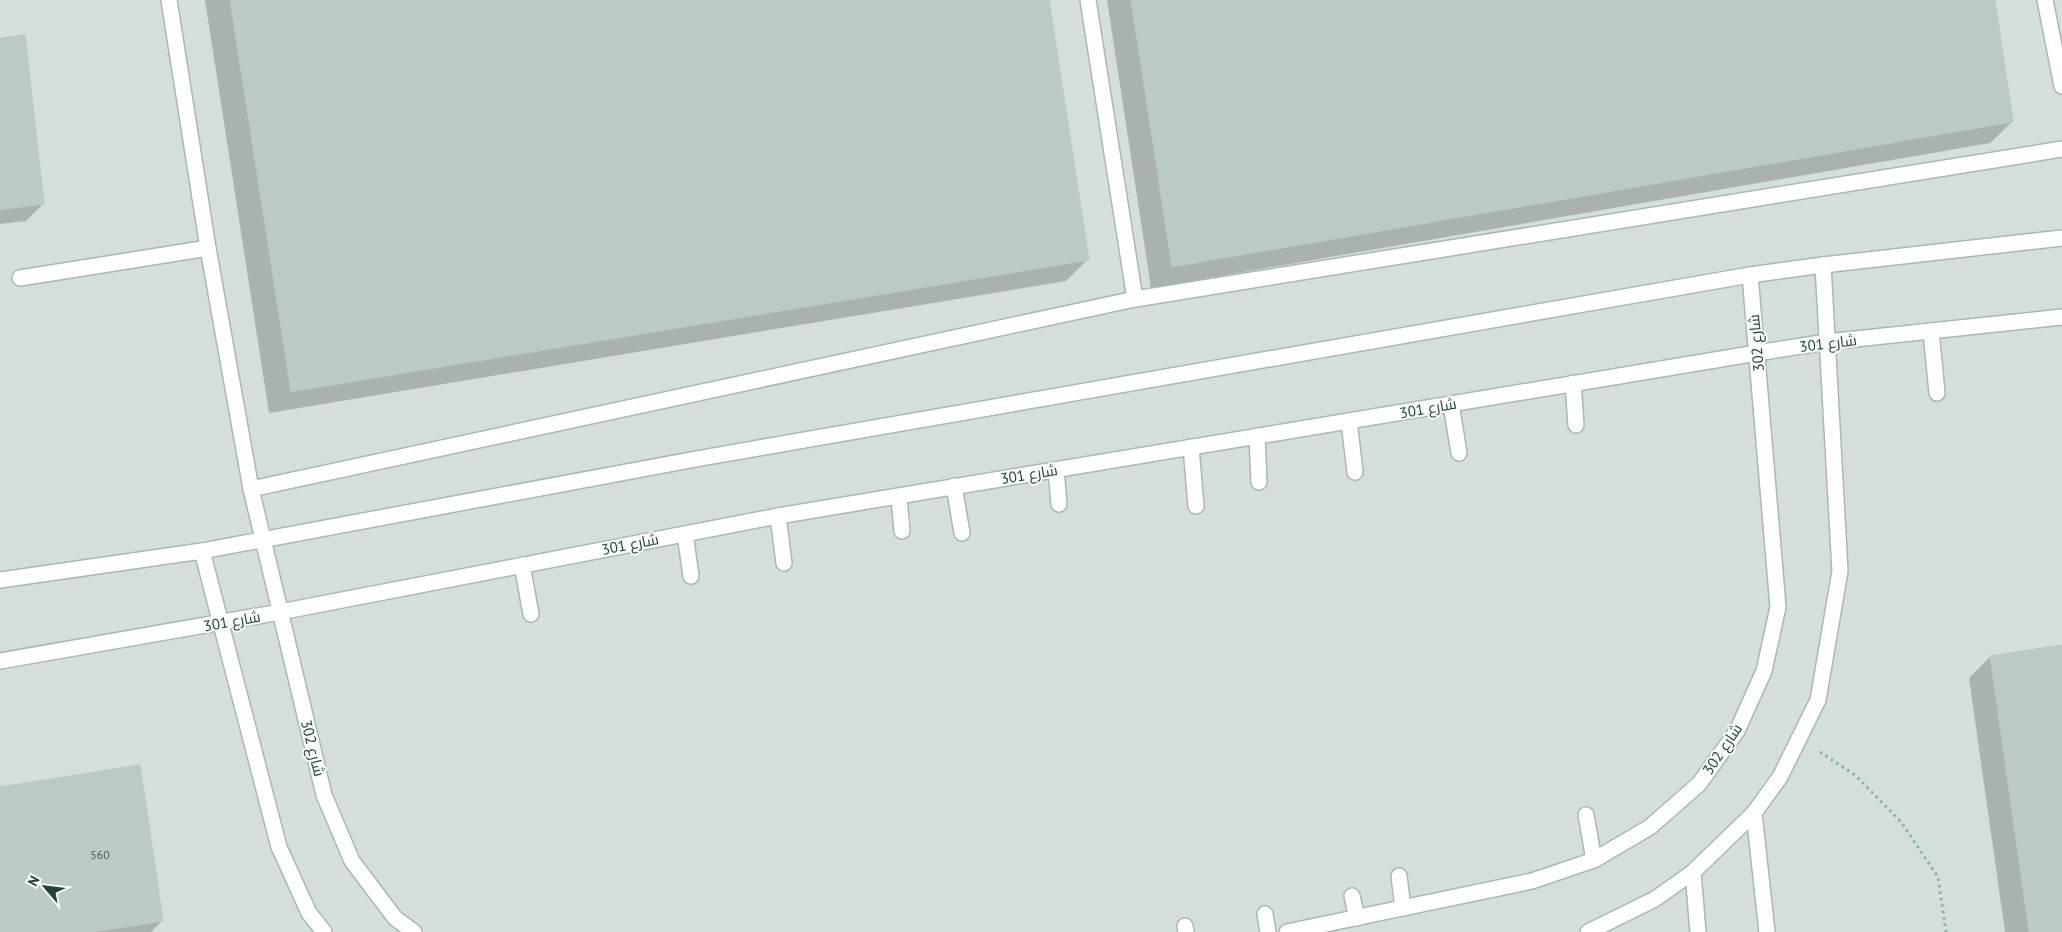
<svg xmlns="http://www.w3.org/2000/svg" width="2062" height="932" viewBox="0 0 2062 932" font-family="'PT Sans',Cairo,sans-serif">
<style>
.built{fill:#d4dfda}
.shadow{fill:#0003}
.building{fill:#bbcac4;stroke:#b8c9c2}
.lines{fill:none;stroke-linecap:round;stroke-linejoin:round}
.minor-casing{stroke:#a8b8b2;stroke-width:18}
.path{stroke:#86b3a5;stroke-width:3;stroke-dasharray:2.5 4;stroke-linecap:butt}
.minor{stroke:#fff;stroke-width:15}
.labels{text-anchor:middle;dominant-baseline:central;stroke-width:4;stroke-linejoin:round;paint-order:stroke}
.number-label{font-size:12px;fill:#4a645c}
.street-label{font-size:15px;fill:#24423a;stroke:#f7fbf9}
</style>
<rect width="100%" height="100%" fill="#e6efeb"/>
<rect class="built" x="0" y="0" width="2062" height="932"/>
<g class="shadow">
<polygon points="205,0 1048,0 1088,259 1066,281 269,413"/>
<polygon points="1107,0 1994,0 2012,122 1990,143 1151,288"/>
<polygon points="0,39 43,204 26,221 0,224"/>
<polygon points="2062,646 2062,932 2005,932 1969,678 1990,657"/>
<polygon points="0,788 162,921 151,932 0,932"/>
</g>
<g class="building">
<polygon points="230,0 1049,0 1089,260 291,392"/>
<polygon points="1131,0 1995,0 2013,122 1172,267"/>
<polygon points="25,35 44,204 0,210 0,38"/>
<polygon points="2062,645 2062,932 2029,932 1990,656"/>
<polygon points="140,765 163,921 94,932 0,932 0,787"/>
</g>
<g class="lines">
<defs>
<g id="minor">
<polyline points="169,0 208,248 251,489 324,795 352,861 395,918 414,932"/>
<polyline points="1088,0 1135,299"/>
<polyline points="2045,0 2062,86"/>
<polyline points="20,278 208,248"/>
<polyline points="1931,331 1937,393"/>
<polyline points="1573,383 1576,425"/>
<polyline points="1451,404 1459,453"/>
<polyline points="1349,421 1355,472"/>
<polyline points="1257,436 1259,482"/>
<polyline points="1191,447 1196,506"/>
<polyline points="1056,470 1059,504"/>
<polyline points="954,486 962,533"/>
<polyline points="251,489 1135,299 2062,149"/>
<polyline points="899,497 902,531"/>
<polyline points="778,516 784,563"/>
<polyline points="685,534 691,576"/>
<polyline points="202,551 279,847 309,913 324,932"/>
<polyline points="522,565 531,614"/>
<polyline points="0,580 202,551 696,459 1750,275 1823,265 2062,238"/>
<polyline points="0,661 280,612 778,516 1757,353 1827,342 2062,317"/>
<polyline points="1754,813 1767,932"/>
<polyline points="1586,815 1594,860"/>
<polyline points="1693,872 1698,932"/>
<polyline points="1399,876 1403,908"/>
<polyline points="1352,896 1357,918"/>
<polyline points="1265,914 1268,932"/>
<polyline points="1185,926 1186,932"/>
<polyline points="1287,932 1532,881 1594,860 1650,827 1699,784 1737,731 1764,671 1778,607 1750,275"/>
<polyline points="1588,932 1655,899 1693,872 1754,813 1780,777 1818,700 1840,571 1823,265"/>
</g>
</defs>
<use href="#minor" class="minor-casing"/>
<polyline class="path" points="1820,752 1855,775 1901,822 1938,877 1946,932"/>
<use href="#minor" class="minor"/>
</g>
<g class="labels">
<g class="number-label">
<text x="100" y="854">560</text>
</g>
<g class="street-label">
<text transform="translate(1756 343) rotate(-95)">شارع 302</text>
<text transform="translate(1828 343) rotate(-7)">شارع 301</text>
<text transform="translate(1428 408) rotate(-10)">شارع 301</text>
<text transform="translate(1029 474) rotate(-9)">شارع 301</text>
<text transform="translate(630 544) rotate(-11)">شارع 301</text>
<text transform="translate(232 621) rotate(-10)">شارع 301</text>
<text transform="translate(313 748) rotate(76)">شارع 302</text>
<text transform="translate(1722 749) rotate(-56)">شارع 302</text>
</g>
</g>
<g transform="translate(45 887) rotate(298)" stroke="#f7fbf9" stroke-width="4" paint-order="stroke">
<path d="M0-4L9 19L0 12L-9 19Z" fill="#24423a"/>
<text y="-8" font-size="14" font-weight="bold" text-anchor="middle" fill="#24423a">N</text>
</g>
</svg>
